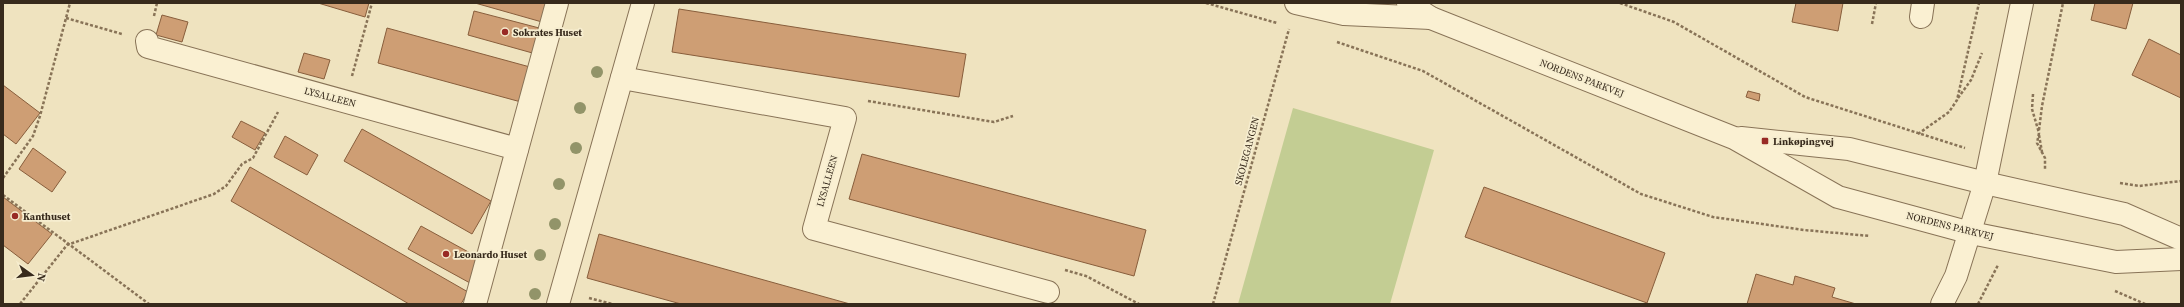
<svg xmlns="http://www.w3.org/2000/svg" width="2184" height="307" viewBox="0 0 2184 307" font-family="'Source Serif 4',serif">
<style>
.green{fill:#c3cd93}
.building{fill:#ce9e74;stroke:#885e3c}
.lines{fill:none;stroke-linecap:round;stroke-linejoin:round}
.minor-casing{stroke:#887357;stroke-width:24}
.path{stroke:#887357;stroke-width:2.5;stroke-dasharray:3 2;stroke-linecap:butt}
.minor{stroke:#faf0d2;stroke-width:22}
.tree{fill:#929469}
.poi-dot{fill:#982a25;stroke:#f6edcf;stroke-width:1.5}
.labels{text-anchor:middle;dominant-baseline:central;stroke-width:3.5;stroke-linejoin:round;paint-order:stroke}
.poi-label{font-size:10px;font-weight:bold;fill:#372a1c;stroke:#f6edcf;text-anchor:start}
.street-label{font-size:10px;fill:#372a1c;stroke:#f6edcf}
</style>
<rect width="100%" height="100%" fill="#efe3bf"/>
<polygon class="green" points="1293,108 1434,150 1390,304 1238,304"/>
<g class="building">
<polygon points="318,3 369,3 365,17"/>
<polygon points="475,3 547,3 542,22"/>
<polygon points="1796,3 1843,3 1838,31 1792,22"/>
<polygon points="2095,3 2133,3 2126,29 2091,20"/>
<polygon points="679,9 966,54 959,97 672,52"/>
<polygon points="474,11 543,29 536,54 468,35"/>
<polygon points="162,15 188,22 182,42 156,35"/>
<polygon points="387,28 530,67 521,102 378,63"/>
<polygon points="2149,39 2181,55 2181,98 2132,75"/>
<polygon points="304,53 330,60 324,79 298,72"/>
<polygon points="3,85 40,113 16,144 3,134"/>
<polygon points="1748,91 1760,94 1759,101 1746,97"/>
<polygon points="241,121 265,133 255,150 232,137"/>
<polygon points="362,129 491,201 472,234 344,161"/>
<polygon points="285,136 318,155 307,175 274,157"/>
<polygon points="33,148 66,172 52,192 19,169"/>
<polygon points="862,154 1146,230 1134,276 849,199"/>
<polygon points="250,167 468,292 461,304 409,304 231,201"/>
<polygon points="1484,187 1665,253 1647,303 1465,237"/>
<polygon points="3,197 52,234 28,264 3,245"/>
<polygon points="421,226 483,260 470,283 408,249"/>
<polygon points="599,234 850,304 681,304 587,278"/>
<polygon points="1756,274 1793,285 1795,276 1835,288 1832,297 1856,304 1747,304"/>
</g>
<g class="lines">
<defs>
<g id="minor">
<polyline points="1296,3 1344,14 1431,18"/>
<polyline points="1408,3 1431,18 1734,138 1838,197 1971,233 2116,262 2181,259"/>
<polyline points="1921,17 1923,3"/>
<polyline points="147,41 148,47 517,149"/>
<polyline points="622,78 845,118 814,229 1048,292"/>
<polyline points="1741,138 1849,149 1985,183 2124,214 2181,239"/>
<polyline points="475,304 557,3"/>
<polyline points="558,304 643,3"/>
<polyline points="1942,304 1956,276 1985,183 2022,3"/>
</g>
</defs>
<use href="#minor" class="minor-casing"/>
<g class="path">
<polyline points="1206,3 1277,23"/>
<polyline points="1620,3 1674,22 1805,97 1965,148"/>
<polyline points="154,16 157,3"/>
<polyline points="66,18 122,34"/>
<polyline points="1872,24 1876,3"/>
<polyline points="1337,42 1423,71 1641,194 1713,217 1804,230 1870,236"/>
<polyline points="352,76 372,3"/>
<polyline points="2033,94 2032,109 2039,133 2037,143 2045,158 2045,169"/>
<polyline points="1958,98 1971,80 1982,53"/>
<polyline points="868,101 994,122 1013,116"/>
<polyline points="2039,130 2042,106 2063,3"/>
<polyline points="1918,134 1949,112 1957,100 1979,3"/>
<polyline points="2039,135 2042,152"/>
<polyline points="3,178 33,136 40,116 70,3"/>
<polyline points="2120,183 2139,186 2181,181"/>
<polyline points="3,195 149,304"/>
<polyline points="1065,270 1086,276 1139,304"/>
<polyline points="2115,291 2145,304"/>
<polyline points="589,298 612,304"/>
<polyline points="20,304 67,245 214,194 226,186 242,164 253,158 278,112"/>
<polyline points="1213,304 1289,29"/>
<polyline points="1978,304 1998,265"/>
</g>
<use href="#minor" class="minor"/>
</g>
<g class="tree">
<circle cx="597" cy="72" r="6"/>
<circle cx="580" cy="108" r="6"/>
<circle cx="576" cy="148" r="6"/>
<circle cx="559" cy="184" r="6"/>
<circle cx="555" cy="224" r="6"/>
<circle cx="540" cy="255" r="6"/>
<circle cx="535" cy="294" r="6"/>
</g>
<g class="poi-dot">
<circle cx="505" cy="32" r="4"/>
<rect x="1761" y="137" width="8" height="8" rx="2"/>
<circle cx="15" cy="216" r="4"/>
<circle cx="446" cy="254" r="4"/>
</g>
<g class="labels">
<g class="poi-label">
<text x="513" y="32">Sokrates Huset</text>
<text x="1773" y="141">Linkøpingvej</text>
<text x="23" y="216">Kanthuset</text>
<text x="454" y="254">Leonardo Huset</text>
</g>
<g class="street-label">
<text transform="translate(1582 78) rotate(21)">NORDENS PARKVEJ</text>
<text transform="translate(330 97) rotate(15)">LYSALLEEN</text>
<text transform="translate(1247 151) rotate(-75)">SKOLEGANGEN</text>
<text transform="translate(827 181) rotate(-74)">LYSALLEEN</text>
<text transform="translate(1950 226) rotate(14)">NORDENS PARKVEJ</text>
</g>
</g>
<rect width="2184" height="307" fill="none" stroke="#372a1c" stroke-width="8"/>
<g transform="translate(32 275) rotate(104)" stroke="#f6edcf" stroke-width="3" paint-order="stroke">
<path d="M0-3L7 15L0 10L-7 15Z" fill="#372a1c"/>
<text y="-6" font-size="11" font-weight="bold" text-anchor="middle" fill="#372a1c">N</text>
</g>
</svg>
